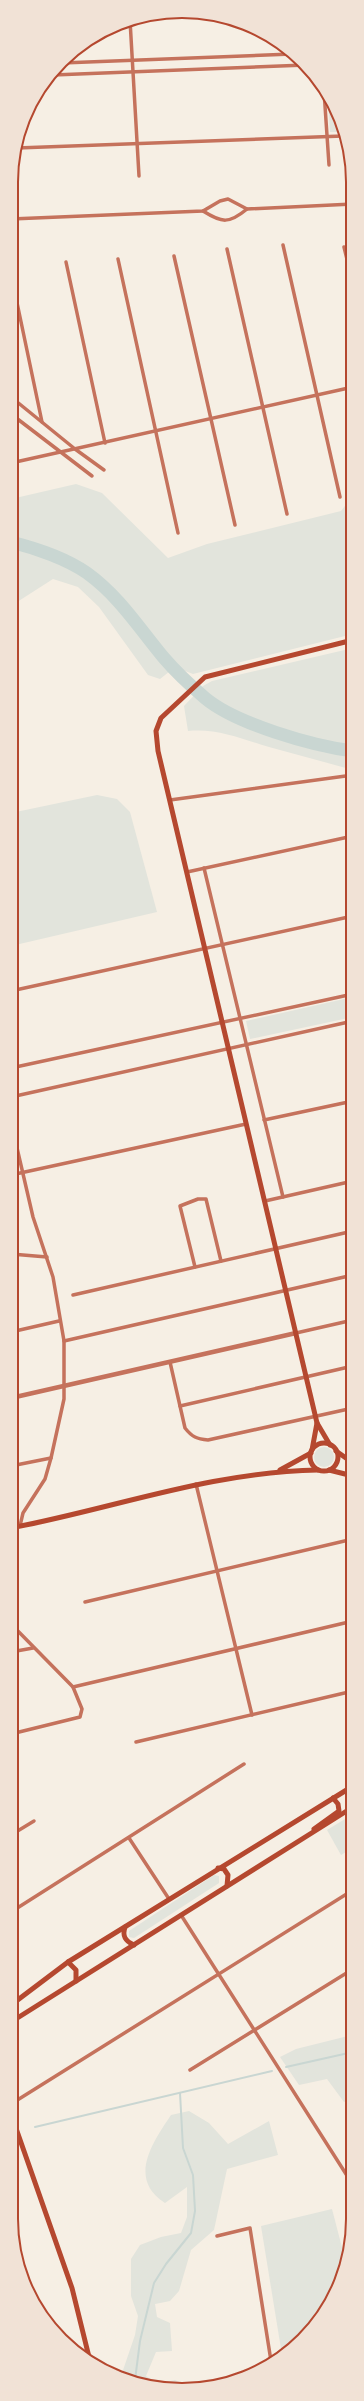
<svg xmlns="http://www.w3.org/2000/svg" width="364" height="2401" viewBox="0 0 364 2401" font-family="Barlow,sans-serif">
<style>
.green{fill:#e2e4dc}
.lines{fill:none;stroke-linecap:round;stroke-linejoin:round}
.stream{stroke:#c9d6d2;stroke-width:2}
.river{stroke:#c9d6d2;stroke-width:13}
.minor{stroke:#c5725c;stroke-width:3.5}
.tertiary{stroke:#c5725c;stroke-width:4.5}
.secondary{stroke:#b5482f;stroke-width:5}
.rim{fill:none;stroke:#b5482f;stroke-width:2}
</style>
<rect width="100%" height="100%" fill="#f6efe4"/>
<g class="green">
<polygon points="328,97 335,107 342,132 330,132"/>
<polygon points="76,484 102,493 168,558 207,544 341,511 351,498 353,491 353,634 193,674 175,667 160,679 148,675 99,607 78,587 53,579 14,604 11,625 11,499"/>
<path d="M353,648V770C325,762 297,755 269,747C242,739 217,728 188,731L184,706L203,686L212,681Z"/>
<polygon points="97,795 117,799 130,812 157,912 11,946 11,813"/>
<polygon points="353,997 353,1017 250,1039 246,1021"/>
<circle cx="324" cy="1457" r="10"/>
<polygon points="350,1816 353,1821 353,1848 341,1855 327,1830"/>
<polygon points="214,1875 219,1876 219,1883 134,1938 129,1937 129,1931"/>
<polygon points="352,2035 353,2097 344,2102 327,2079 299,2085 280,2057 296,2049"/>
<path d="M189,2111L209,2123L228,2144L269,2121L278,2155L227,2169L214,2230L191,2250L179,2291L170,2301L155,2304L157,2317L170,2323L172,2351L156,2352L146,2376L158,2384L175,2380L186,2385L185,2388L171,2390L121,2376L135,2335L138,2316L131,2296V2259L140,2245L161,2237L181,2233L187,2217V2187L165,2203C127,2179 153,2142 171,2115Z"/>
<polygon points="332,2209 345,2259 335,2294 295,2347 282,2355 261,2226"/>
</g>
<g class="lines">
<g class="stream">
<polyline points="286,2067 353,2052"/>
<polyline points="35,2127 272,2071"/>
<polyline points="135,2380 140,2341 154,2283 166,2264 191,2233 195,2211 193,2175 183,2148 180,2093"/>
</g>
<path class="river" d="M11,542C35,548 67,559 87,573C119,596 139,628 164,658C176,672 191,686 205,698C236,724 313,746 353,751"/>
<g class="minor">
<polyline points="130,20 139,176"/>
<polyline points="62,63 292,54"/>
<polyline points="53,75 306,65"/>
<polyline points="324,91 329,165"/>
<polyline points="17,148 343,136"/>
<path d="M203,211C222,223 229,224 247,209"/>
<polyline points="11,219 203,211 220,201 228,199 247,209 353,204"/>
<polyline points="283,245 340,497"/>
<polyline points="344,247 353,284"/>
<polyline points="227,249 287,514"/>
<polyline points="174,256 235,525"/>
<polyline points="118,259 178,533"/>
<polyline points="66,262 105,443"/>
<polyline points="11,274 42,422"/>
<polyline points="11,397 75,449 104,470"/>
<polyline points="11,414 92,476"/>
<polyline points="11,463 353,387"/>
<polyline points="170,800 353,775"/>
<polyline points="204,868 283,1197"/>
<polyline points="187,872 353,836"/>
<polyline points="11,991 353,916"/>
<polyline points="11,1068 353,994"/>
<polyline points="11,1097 353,1021"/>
<polyline points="264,1120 353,1101"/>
<polyline points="11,1122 33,1217 53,1277 64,1341 64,1399 51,1458 45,1479 23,1513 20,1526"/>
<polyline points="11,1175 246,1124"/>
<polyline points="265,1201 353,1181"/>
<polyline points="11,1254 47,1257"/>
<polyline points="195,1267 180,1206 198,1199 206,1199 221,1261"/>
<polyline points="73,1295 353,1231"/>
<polyline points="11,1332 59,1321"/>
<polyline points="296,1333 353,1320"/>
<polyline points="64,1341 353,1275"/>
<path d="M170,1362L185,1428C192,1437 197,1439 208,1440L353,1408"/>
<polyline points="180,1406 353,1366"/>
<polyline points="11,1466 51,1458"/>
<polyline points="196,1484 252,1715"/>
<polyline points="85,1602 353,1539"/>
<polyline points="11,1624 73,1687 353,1621"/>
<polyline points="11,1652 33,1648"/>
<polyline points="11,1734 80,1717 82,1709 73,1687"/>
<polyline points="136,1742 353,1691"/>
<polyline points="11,1835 34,1821"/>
<polyline points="129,1838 169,1899"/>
<polyline points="11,1912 244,1764"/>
<polyline points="181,1915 353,2185"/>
<polyline points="190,2070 353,1969"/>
<polyline points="11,2104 353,1890"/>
<polyline points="217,2236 250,2228 271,2361"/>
</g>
<polyline class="tertiary" points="11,1398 296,1333"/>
<g class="secondary">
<circle cx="324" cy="1457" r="14"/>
<polyline points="330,1445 317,1423 158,751 156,731 161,718 205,677 353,640"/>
<polyline points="312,1450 317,1423"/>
<polyline points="336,1451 353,1463"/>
<polyline points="280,1470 311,1453"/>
<polyline points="329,1470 353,1476"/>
<path d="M11,1528C116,1508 209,1472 318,1470"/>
<polyline points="314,1829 339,1811 338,1804 333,1798"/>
<polyline points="218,1868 224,1869 228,1875 227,1886"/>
<path d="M125,1927C122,1936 125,1941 134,1945"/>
<polyline points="68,1962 76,1970 76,1981"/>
<polyline points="11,2005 68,1962 353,1786"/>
<polyline points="11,2022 353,1807"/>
<polyline points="11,2114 72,2288 90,2361"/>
</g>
</g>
<path d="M0 0H364V2401H0ZM182 18H182A164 164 0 0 1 346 182V2219A164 164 0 0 1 182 2383H182A164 164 0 0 1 18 2219V182A164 164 0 0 1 182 18Z" fill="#f1e2d6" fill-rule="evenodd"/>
<path class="rim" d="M182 18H182A164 164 0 0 1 346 182V2219A164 164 0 0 1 182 2383H182A164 164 0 0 1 18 2219V182A164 164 0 0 1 182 18Z"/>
</svg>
